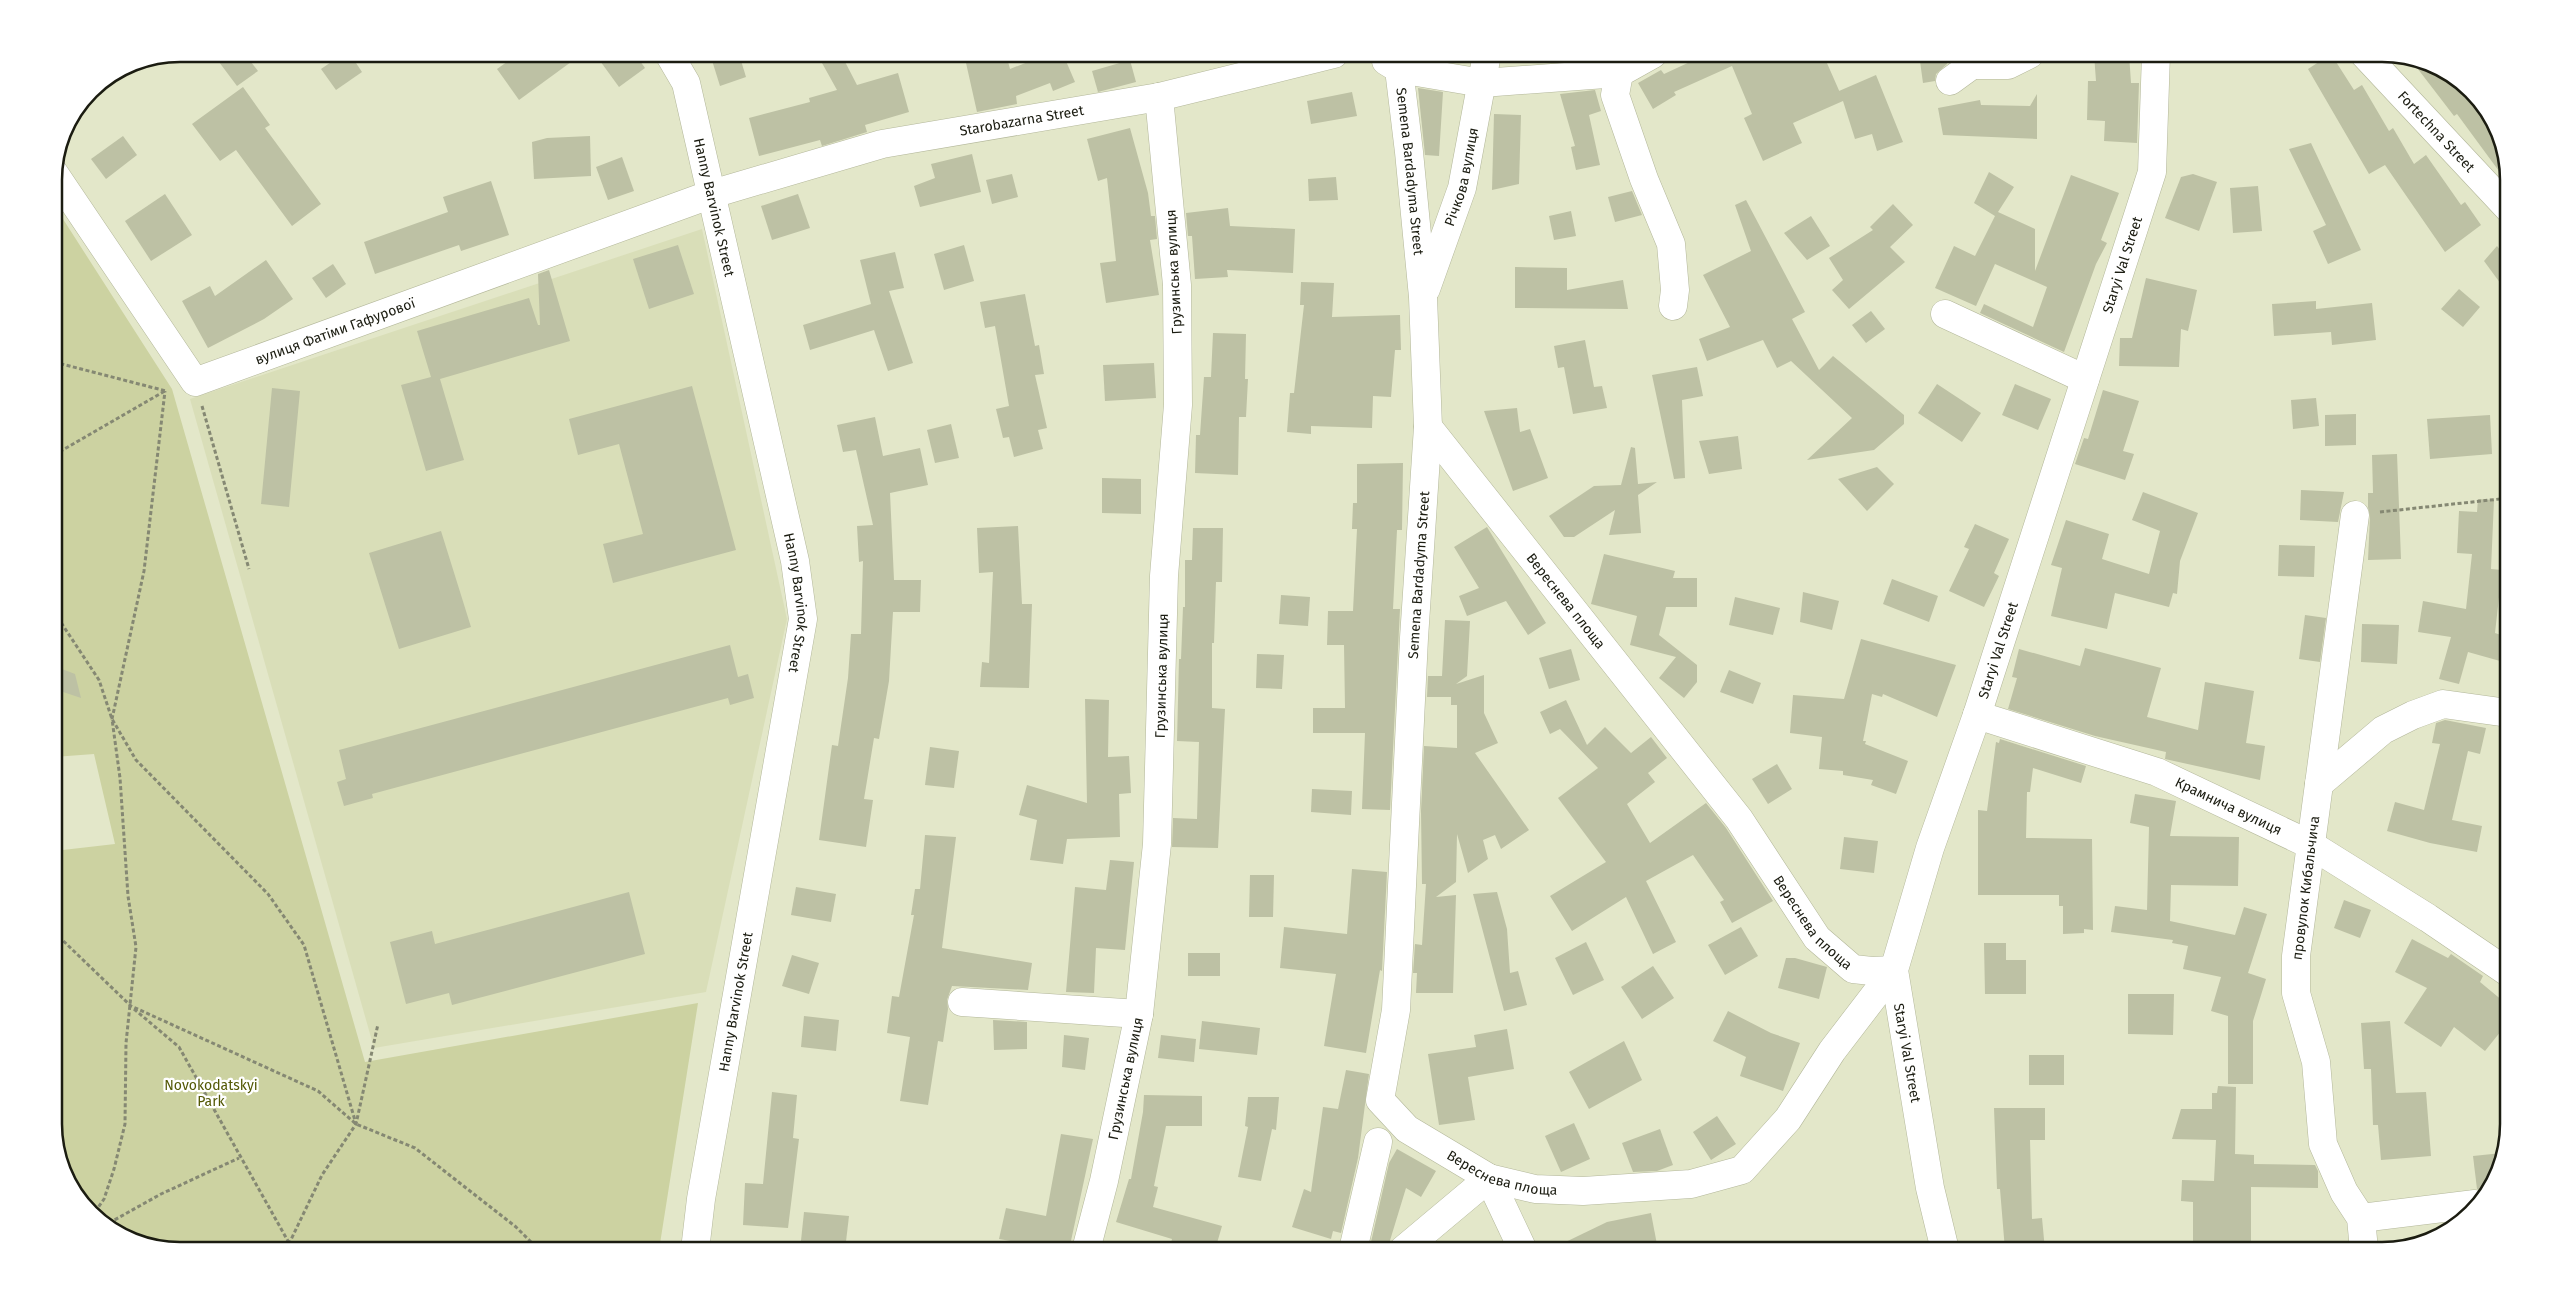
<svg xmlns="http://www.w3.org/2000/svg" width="2563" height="1304" viewBox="0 0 2563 1304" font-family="'Fira Sans',sans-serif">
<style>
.built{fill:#d9deb8}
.green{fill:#ccd2a1}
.building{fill:#bdc1a4}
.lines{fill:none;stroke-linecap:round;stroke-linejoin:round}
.minor-casing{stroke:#b3b79a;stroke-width:29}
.path{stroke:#858873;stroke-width:3;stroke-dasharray:4 2.5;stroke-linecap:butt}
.minor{stroke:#fff;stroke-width:28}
.labels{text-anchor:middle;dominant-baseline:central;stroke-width:4.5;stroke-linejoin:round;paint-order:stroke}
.street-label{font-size:14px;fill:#1b1c11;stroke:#fff}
.park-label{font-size:14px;fill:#535805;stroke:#fff}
.rim{fill:none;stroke:#1b1c11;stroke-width:2.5}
</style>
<rect width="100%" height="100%" fill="#e3e7c9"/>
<polygon class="built" points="702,229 787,619 706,992 374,1048 190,399"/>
<polygon class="green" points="54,205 172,389 365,1062 698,1003 659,1250 180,1250 125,1237 75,1194 54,1132 54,851 115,844 94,754 54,757"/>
<g class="building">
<polygon points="213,54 245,54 258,71 237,86"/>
<polygon points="343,54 350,54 362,72 336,90 321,69"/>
<polygon points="518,54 582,54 519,100 497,69"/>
<polygon points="595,54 635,54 645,68 619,87"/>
<polygon points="710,54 739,54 746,77 720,86"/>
<polygon points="817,54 841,54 857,85 898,73 909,112 865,125 867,132 822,146 820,140 759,156 749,118 810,102 809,98 837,90"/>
<polygon points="964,54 1006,54 1010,69 1048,54 1063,54 1075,82 1053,91 1050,83 1016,96 1017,104 977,112"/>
<polygon points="1707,54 1823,54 1841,95 1839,91 1876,75 1903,142 1877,151 1872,134 1855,139 1843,101 1793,123 1802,143 1763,161 1744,118 1752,114 1732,66 1674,92 1676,95 1653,109 1638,83 1661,70 1664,74"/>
<polygon points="1919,54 1946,54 1947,64 1936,74 1935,81 1923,83"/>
<polygon points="2094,54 2129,54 2131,83 2139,83 2137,143 2104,141 2105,121 2087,120 2088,81 2096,81"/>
<polygon points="2331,54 2354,90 2362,85 2389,131 2393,128 2414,164 2426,155 2461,205 2465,202 2481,225 2445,252 2385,165 2369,174 2308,69"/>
<polygon points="1130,60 1136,82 1098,92 1092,71"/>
<polygon points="2411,60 2438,67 2473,97 2492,121 2509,172 2509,181 2507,182 2457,114 2454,116"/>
<polygon points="243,87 270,125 265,128 321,204 292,226 236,150 220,161 192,124"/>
<polygon points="1418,88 1443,92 1439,156 1425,155"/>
<polygon points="1595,90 1601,111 1589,115 1600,165 1576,170 1571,147 1575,146 1560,94"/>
<polygon points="1352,92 1357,116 1311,124 1307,101"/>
<polygon points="2037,94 2037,139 1943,135 1938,108 1980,100 1981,105 2030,106"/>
<polygon points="1494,114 1521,115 1519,184 1492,190"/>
<polygon points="1130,128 1148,193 1151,216 1155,216 1157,239 1150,240 1159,295 1106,303 1100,263 1116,261 1107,178 1098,181 1087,139"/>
<polygon points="123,136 137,155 106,179 91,159"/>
<polygon points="590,136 591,176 534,179 532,142 547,138"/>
<polygon points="2311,143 2361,250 2328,264 2313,231 2326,225 2289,149"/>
<polygon points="972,154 981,192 920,207 914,186 935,178 931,164"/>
<polygon points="622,157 634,191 608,200 596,167"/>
<polygon points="1989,172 2014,187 1998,212 2035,229 2035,271 2071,175 2119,193 2101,240 2107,243 2096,264 2064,352 1980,313 1984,304 2033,327 2047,287 1995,264 1976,306 1935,288 1954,246 1975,256 1995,216 1974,203"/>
<polygon points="1012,174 1018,197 992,204 986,180"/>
<polygon points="2193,174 2217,182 2199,231 2165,218 2181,177"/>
<polygon points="1336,177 1338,200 1309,201 1308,179"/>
<polygon points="491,181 509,235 461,251 459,245 375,274 364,242 448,212 443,197"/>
<polygon points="2258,186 2262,231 2233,233 2230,188"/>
<polygon points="1632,191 1642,215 1615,222 1608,197"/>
<polygon points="165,194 192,235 151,261 125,221"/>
<polygon points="798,194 810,228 772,240 761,206"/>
<polygon points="1746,200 1805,312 1792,319 1819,370 1833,356 1904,415 1904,424 1874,450 1807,460 1852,418 1791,361 1777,368 1763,340 1707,361 1699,339 1730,327 1703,275 1751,251 1735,205"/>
<polygon points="1893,204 1913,225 1890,247 1905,262 1849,309 1832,290 1843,280 1829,258 1873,230 1870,227"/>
<polygon points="1228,208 1230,226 1295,229 1293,273 1227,270 1228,277 1195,279 1192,236 1188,236 1186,213"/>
<polygon points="1571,211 1576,236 1554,240 1549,216"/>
<polygon points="1811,216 1830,246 1807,260 1784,233"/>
<polygon points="678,245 694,294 649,309 633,259"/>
<polygon points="964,245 974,281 944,290 934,254"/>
<polygon points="2497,246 2509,262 2509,295 2484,261"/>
<polygon points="895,252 904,288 889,291 913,363 888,371 874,330 810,350 803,325 871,304 860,260"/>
<polygon points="266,260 293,299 264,319 208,348 182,301 210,286 215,296"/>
<polygon points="333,264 346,284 326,298 312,278"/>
<polygon points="1515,267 1567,268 1567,290 1623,280 1628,309 1515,308"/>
<polygon points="549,270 570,341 440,379 464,460 426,471 401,385 431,377 417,331 529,298 538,325 540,325 538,274"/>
<polygon points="2146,278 2197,290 2188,331 2181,329 2179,367 2119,366 2120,338 2132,338"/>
<polygon points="1301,282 1334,283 1332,317 1400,315 1401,350 1395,350 1391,397 1373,396 1372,428 1311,426 1311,434 1287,432 1290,393 1294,393 1304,305 1300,305"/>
<polygon points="2459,289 2480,307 2463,327 2441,309"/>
<polygon points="1025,294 1035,346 1039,345 1044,374 1035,375 1047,428 1038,430 1043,449 1014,457 1009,437 1003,438 996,409 1009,406 995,326 985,328 980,302"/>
<polygon points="2316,301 2316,309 2372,303 2376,340 2332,345 2331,332 2274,336 2272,304"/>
<polygon points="1871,311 1885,329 1866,343 1852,325"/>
<polygon points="1213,333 1246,334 1245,379 1248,379 1246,417 1239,417 1238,475 1195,473 1196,435 1200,435 1204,377 1211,377"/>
<polygon points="1585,340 1594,387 1602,386 1607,408 1573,414 1564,367 1558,368 1554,346"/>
<polygon points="1154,363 1156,398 1105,401 1103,365"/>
<polygon points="1697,367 1703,396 1682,400 1685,478 1674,479 1652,375"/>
<polygon points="1937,384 1981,413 1962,442 1918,413"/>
<polygon points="2015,384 2051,399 2038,430 2002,415"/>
<polygon points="692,386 736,550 613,583 603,544 643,534 619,444 578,455 569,419"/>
<polygon points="272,388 300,391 289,507 261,504"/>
<polygon points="2103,390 2139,401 2123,451 2134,454 2125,480 2075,464 2084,438 2088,439"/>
<polygon points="2316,398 2319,426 2293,429 2291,400"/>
<polygon points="1517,408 1520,432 1530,429 1548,478 1513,491 1484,411"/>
<polygon points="2356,414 2356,445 2325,446 2325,415"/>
<polygon points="2490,415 2492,454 2430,459 2427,419"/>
<polygon points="875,417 883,456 920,448 928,485 890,493 894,580 921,580 920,612 893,612 889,681 879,739 874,738 864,799 873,800 866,847 819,840 832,745 838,746 848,678 851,634 861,634 863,561 859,562 857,526 873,525 856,450 843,452 837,425"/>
<polygon points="951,424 959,458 935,463 927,430"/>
<polygon points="1738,436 1742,469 1709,474 1699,441"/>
<polygon points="1631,447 1635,448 1638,484 1657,482 1638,495 1641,533 1609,535 1615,510 1574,537 1564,537 1549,516 1594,486 1621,485"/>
<polygon points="2397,454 2401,559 2368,560 2370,517 2368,507 2368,493 2373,493 2372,455"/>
<polygon points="1403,463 1402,530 1397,530 1393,609 1400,609 1390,810 1362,809 1365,733 1313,733 1313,708 1345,708 1344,645 1327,645 1328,611 1353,611 1357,529 1352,529 1353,503 1357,503 1357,464"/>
<polygon points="1877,467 1894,484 1867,511 1838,479"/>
<polygon points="1102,478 1141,479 1141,514 1102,513"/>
<polygon points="2301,490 2344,492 2338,522 2300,520"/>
<polygon points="2143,492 2198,513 2180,561 2177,594 2173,593 2169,607 2115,593 2107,629 2051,616 2062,568 2051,565 2066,520 2109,534 2102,559 2149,574 2160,531 2132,520"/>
<polygon points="2478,499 2494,500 2491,569 2502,570 2495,633 2507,637 2500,661 2468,652 2459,684 2439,679 2451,637 2418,632 2423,601 2466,609 2472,554 2457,553 2459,511 2477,512"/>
<polygon points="1975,524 2009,539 1994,573 1999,576 1984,607 1949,591 1969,549 1964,547"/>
<polygon points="1018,526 1022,604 1032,604 1029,688 980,687 982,662 989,663 993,572 979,573 977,528"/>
<polygon points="1487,527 1546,623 1528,635 1506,601 1467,616 1459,596 1479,588 1454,547"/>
<polygon points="1193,528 1223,528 1222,582 1216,582 1214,643 1212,643 1212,708 1225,709 1218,848 1172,847 1173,818 1197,819 1199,742 1177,741 1179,659 1181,659 1183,607 1185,607 1185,560 1192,560"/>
<polygon points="441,531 471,627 399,649 369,553"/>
<polygon points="2279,545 2315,546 2314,577 2278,576"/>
<polygon points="1604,554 1675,571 1673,578 1697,578 1697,607 1666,607 1659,635 1697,665 1697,682 1684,698 1659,678 1676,657 1630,645 1637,616 1591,604"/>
<polygon points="1892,579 1938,596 1929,622 1883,604"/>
<polygon points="1803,592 1839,601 1832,630 1800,622"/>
<polygon points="1281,595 1310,597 1308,626 1279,624"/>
<polygon points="1735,597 1780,608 1773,635 1729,625"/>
<polygon points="2305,615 2326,618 2320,662 2299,659"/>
<polygon points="1445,620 1470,621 1467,676 1456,684 1484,675 1484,713 1498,743 1475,753 1529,830 1501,849 1495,835 1483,840 1488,859 1468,873 1457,834 1456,882 1436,897 1456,895 1453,993 1416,993 1417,973 1413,973 1415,944 1422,945 1426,884 1422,884 1421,811 1424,746 1457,748 1457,705 1451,705 1451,697 1427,697 1428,676 1442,676"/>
<polygon points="2362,624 2399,625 2397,664 2361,662"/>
<polygon points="1861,639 1956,665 1937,717 1883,694 1882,697 1872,694 1863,741 1866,741 1865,744 1908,761 1896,794 1871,785 1873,780 1843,775 1843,771 1819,769 1822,737 1790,733 1793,695 1844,699"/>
<polygon points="730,645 738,677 748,674 754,698 730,705 728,698 372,794 373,798 344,806 337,782 346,779 339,750"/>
<polygon points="2085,648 2161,668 2147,717 2198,730 2205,682 2254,691 2246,743 2265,746 2260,780 2165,759 2166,752 2095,736 2008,709 2017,678 2012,677 2019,649 2080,666"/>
<polygon points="1571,649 1580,680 1549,689 1539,658"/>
<polygon points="1257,654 1284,655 1282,689 1256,688"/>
<polygon points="54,666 75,674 81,698 54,689"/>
<polygon points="1729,670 1761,683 1753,704 1720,692"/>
<polygon points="1085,699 1109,700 1108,757 1129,756 1131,793 1119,794 1120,837 1067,839 1063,864 1030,860 1037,820 1019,815 1027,785 1087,803"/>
<polygon points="1566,700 1587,745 1605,727 1631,753 1651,737 1667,758 1648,773 1655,782 1627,804 1650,843 1706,803 1726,828 1773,901 1732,923 1720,902 1724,900 1693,855 1646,881 1676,942 1653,954 1626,897 1572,931 1550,896 1606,862 1558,798 1598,768 1560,729 1550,734 1540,712"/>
<polygon points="2445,720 2486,728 2480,754 2468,751 2452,820 2482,826 2477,852 2430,843 2387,831 2395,802 2424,810 2440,744 2432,743 2436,723"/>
<polygon points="2000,739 2086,766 2081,783 2033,768 2030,792 2027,792 2026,838 2092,839 2093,930 2084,929 2084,933 2063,934 2063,906 2059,906 2059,895 1978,895 1978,810 1987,811 1996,742 1999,743"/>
<polygon points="930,747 959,751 954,788 925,785"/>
<polygon points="1777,764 1792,789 1768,804 1752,779"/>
<polygon points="1312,789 1352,791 1351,815 1311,812"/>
<polygon points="2135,794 2176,801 2170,836 2239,837 2238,886 2171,885 2170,921 2235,935 2244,907 2267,914 2248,973 2266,979 2253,1021 2253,1084 2228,1084 2228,1016 2211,1011 2221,977 2183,969 2188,946 2172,943 2173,940 2111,932 2115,906 2147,910 2149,827 2130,823"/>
<polygon points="925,835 956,837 942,948 1032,963 1028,990 952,986 947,1000 948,1009 943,1042 938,1041 928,1105 900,1101 910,1037 887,1033 892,996 899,997 914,915 911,915 915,889 920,889"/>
<polygon points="1844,837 1878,841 1874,873 1840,869"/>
<polygon points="1110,860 1134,862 1125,950 1096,948 1094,993 1066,992 1075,887 1106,890"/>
<polygon points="1352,869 1387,872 1382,971 1380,970 1366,1053 1324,1046 1336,974 1280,968 1284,927 1347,934"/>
<polygon points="1250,875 1274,875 1273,917 1249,917"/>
<polygon points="796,887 836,894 831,922 791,915"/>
<polygon points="629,892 645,954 452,1005 449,993 406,1004 390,942 432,931 435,944"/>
<polygon points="1497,892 1507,929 1510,973 1518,971 1527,1005 1504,1011 1473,894"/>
<polygon points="2344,900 2371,910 2360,938 2334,928"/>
<polygon points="1741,927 1758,956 1725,975 1708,945"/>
<polygon points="2412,939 2448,958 2451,954 2483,976 2480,982 2509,1006 2509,1021 2485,1051 2454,1027 2441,1047 2404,1023 2427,988 2395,972"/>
<polygon points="1586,942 1604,980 1573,995 1555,958"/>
<polygon points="1984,943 2006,943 2006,960 2026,960 2026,994 1985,994"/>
<rect x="1188" y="953" width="32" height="23"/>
<polygon points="792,955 819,963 809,994 782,986"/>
<polygon points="1786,958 1795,958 1827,967 1819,999 1778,988"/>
<polygon points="1653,966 1674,998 1642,1019 1621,987"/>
<polygon points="2128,994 2174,994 2173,1035 2128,1034"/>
<polygon points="1728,1011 1771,1033 1800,1043 1783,1091 1740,1076 1746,1057 1713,1041"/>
<polygon points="804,1016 839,1020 836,1051 801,1047"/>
<polygon points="993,1020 1027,1022 1027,1049 994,1050"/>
<polygon points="1202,1021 1260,1028 1257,1055 1199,1049"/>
<polygon points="2390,1021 2396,1093 2426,1092 2431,1156 2381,1160 2378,1125 2373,1125 2371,1069 2364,1069 2361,1023"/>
<polygon points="1507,1029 1514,1069 1468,1077 1475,1120 1439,1125 1428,1054 1476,1047 1474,1035"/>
<polygon points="1064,1035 1089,1038 1085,1070 1062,1067"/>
<polygon points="1161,1035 1196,1039 1194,1062 1158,1058"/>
<polygon points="1624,1041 1642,1080 1589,1109 1569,1072"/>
<rect x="2029" y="1055" width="35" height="30"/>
<polygon points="1346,1070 1369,1074 1358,1158 1341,1233 1333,1231 1331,1239 1292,1227 1304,1189 1311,1192 1323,1107 1338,1109"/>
<polygon points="2218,1086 2236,1087 2235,1154 2254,1155 2254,1164 2315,1165 2318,1171 2318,1188 2251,1187 2251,1250 2193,1250 2193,1202 2181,1201 2182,1180 2214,1181 2216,1140 2172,1139 2181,1109 2212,1109 2212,1093 2217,1093"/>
<polygon points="772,1092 797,1095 793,1138 799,1139 788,1228 743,1225 745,1183 763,1184"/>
<polygon points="1144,1095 1202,1096 1202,1126 1166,1126 1154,1186 1158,1187 1153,1207 1222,1226 1215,1250 1169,1250 1172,1239 1116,1222 1129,1179 1131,1179 1143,1112"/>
<polygon points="1248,1097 1279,1097 1276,1130 1272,1129 1261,1181 1238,1177 1248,1127 1245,1126"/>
<polygon points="1994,1108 2045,1108 2045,1140 2030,1140 2032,1219 2042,1218 2045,1250 2005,1250 2000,1189 1997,1189"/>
<polygon points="1717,1116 1736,1144 1711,1160 1693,1132"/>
<polygon points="1574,1123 1590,1159 1561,1172 1545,1136"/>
<polygon points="1660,1129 1673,1165 1657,1171 1633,1172 1622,1143"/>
<polygon points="1061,1134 1093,1139 1069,1250 1020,1250 1022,1243 999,1239 1006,1208 1046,1216"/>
<polygon points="1397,1149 1436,1171 1421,1197 1406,1188 1388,1247 1371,1242 1389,1163"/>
<polygon points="2502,1153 2496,1179 2485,1192 2477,1189 2473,1156"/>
<polygon points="804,1212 849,1216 845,1250 800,1250"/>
<polygon points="1651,1213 1658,1250 1549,1250 1607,1222"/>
</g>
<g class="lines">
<defs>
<g id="minor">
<path id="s1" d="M669,54L686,83L795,561L803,619L701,1199L695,1250"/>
<path id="s2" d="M1389,54L1399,69L1409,152L1423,297L1428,427L1414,638L1396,1010L1380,1100L1407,1129L1489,1178L1535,1189L1583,1191L1691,1184L1742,1170L1788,1119L1832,1051L1894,970"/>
<path id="s3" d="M2364,54L2509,209"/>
<polyline points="1386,61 1399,69 1482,83 1619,73 1653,54"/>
<polyline points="1619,73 1615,95 1644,179 1671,244 1675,290 1673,306"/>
<polyline points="1950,81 1972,65 2008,65 2030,54"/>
<path id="s4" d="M54,173L195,382L712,194L882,144L1159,97L1334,54"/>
<path id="s5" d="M1426,289L1462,188L1487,54"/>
<polyline points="1945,314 2085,379"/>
<path id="s6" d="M1428,427L1739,819L1817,938L1853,969L1872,971L1894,970"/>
<polyline points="2355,515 2296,956 2296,993 2316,1062 2323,1144 2344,1192 2361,1218 2364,1250"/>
<path id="s7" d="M1977,715L2157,772L2311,845L2428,918L2509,973"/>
<polyline points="2319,784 2383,730 2413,715 2443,704 2508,713"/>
<polyline points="962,1002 1139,1014"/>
<polyline points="2361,1218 2475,1204"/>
<path id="s8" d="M1086,1250L1104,1181L1139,1014L1157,844L1164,576L1178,405L1177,285L1159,97"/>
<polyline points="1353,1250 1378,1142"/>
<polyline points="1403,1250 1489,1178 1523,1250"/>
<path id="s9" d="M1945,1250L1930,1188L1894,970L1930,848L1977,715L2152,172L2156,54"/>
</g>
</defs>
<use href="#minor" class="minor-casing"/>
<g class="path">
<polyline points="54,362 166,391"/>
<polyline points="202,406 249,569"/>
<polyline points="54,455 165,391"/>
<polyline points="2380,512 2509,498"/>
<polyline points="54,612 99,680 112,719 136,760 268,894 304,945 356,1124"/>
<polyline points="54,932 131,1006 318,1091 356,1124 415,1148 516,1227 539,1250"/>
<polyline points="134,1009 179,1047 293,1250"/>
<polyline points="95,1212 104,1199 114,1169 125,1124 126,1043 136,947 128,896 120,778 112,719 144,571 165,391"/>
<polyline points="109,1223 161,1194 239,1158"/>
<polyline points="286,1250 322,1175 356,1124 378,1024"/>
</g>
<use href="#minor" class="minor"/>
</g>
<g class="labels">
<g class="street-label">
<text stroke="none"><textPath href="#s4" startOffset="1121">Starobazarna Street</textPath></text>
<text stroke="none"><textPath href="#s3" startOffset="106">Fortechna Street</textPath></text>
<text stroke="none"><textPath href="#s2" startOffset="121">Semena Bardadyma Street</textPath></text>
<text stroke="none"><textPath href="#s5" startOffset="118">Річкова вулиця</textPath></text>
<text stroke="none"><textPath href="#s1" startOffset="161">Hanny Barvinok Street</textPath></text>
<text stroke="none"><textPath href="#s9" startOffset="1026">Staryi Val Street</textPath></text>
<text transform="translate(1174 272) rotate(-93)">Грузинська вулиця</text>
<text stroke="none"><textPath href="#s4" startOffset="401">вулиця Фатіми Гафурової</textPath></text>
<text transform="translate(1419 575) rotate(-86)">Semena Bardadyma Street</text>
<text stroke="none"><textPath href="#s6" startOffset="222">Вереснева площа</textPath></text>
<text stroke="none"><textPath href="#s1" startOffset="566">Hanny Barvinok Street</textPath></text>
<text stroke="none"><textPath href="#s9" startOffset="621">Staryi Val Street</textPath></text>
<text stroke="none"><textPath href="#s8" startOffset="581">Грузинська вулиця</textPath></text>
<text stroke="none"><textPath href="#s7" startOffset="268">Крамнича вулиця</textPath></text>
<text transform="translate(2306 888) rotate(-83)">провулок Кибальчича</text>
<text stroke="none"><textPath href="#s6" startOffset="628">Вереснева площа</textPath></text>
<text transform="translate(736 1002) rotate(-80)">Hanny Barvinok Street</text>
<text transform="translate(1907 1053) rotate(80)">Staryi Val Street</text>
<text stroke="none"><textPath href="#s8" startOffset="176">Грузинська вулиця</textPath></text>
<text stroke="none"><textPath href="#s2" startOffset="1199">Вереснева площа</textPath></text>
</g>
<g class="park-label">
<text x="211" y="1085">Novokodatskyi<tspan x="211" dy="16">Park</tspan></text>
</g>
</g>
<path d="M0 0H2563V1304H0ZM180 62H2382A118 118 0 0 1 2500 180V1124A118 118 0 0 1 2382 1242H180A118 118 0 0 1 62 1124V180A118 118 0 0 1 180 62Z" fill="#fff" fill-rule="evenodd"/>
<path class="rim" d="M180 62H2382A118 118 0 0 1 2500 180V1124A118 118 0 0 1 2382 1242H180A118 118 0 0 1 62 1124V180A118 118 0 0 1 180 62Z"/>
</svg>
